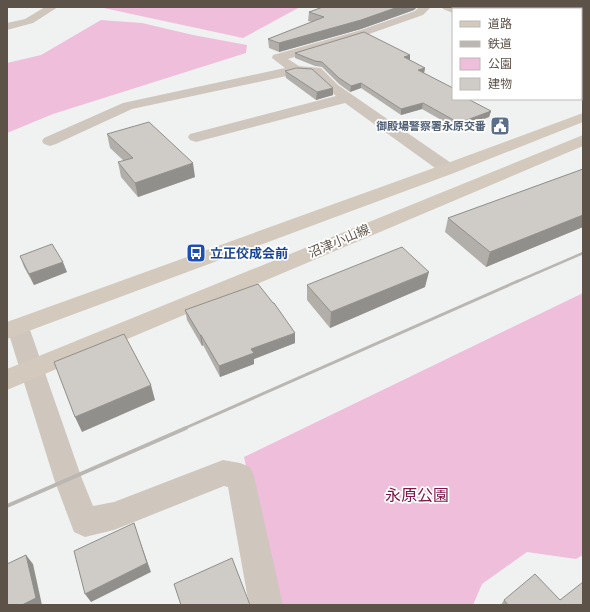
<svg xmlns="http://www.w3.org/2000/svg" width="590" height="612" viewBox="0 0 590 612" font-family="'Fira Sans','Noto Sans JP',sans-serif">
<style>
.green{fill:#efbedb}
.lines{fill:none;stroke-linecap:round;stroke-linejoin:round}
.minor{fill:#cfc6bd;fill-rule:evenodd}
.secondary{fill:#d3c9bd;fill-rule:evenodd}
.rail-far2{stroke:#bab7b2;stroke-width:2.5}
.rail-far1{stroke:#bab7b2;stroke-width:3}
.rail{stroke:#bab7b2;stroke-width:4}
.wall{fill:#b2afab}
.shaded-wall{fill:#918f8b}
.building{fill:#cfccc7;stroke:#918f8b}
.labels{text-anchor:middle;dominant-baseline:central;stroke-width:3.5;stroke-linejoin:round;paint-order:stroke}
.far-service-label{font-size:11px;font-weight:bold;fill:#4e5e75;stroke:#fff;text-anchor:end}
.street-label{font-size:13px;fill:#5d5247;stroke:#fff}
.transit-label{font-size:13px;font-weight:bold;fill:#164399;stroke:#fff;text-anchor:start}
.near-park-label{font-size:16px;fill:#801749;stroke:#fff}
</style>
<rect width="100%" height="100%" fill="#f0f2f2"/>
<g class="green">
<polygon points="99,7 300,7 243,38"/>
<polygon points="101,20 142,23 193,35 247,45 246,53 53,114 7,133 7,63 41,55"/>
<polygon points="583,293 583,555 576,559 527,552 482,584 473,605 277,605 244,457"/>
</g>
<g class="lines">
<g class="minor">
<polygon points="45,7 58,7 33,23 7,30 7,23 25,19"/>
<polygon points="419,7 431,7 423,15 369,34 288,59 299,66 321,68 338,85 454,165 456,169 454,173 448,174 442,173 345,103 196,142 190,140 188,137 190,134 336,96 312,75 296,74 132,109 56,144 50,146 44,144 42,141 44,138 123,103 285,68 272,58 273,55 361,30 415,11"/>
<polygon points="442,7 456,7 458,9 453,9 453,13 443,9"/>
<polygon points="581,61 583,62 583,70 581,69"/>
<polygon points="18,319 26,321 29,327 82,479 93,506 114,502 223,460 240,463 250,467 254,476 283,605 249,605 228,487 224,486 114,530 85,537 74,532 54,479 7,328 10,321"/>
</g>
<g class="secondary">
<polygon points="583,113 583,122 454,173 7,339 7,322 442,165"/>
<polygon points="583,135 583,146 7,390 7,369"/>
</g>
<polyline class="rail-far2" points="516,282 583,253"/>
<polyline class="rail-far1" points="183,429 518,281"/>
<polyline class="rail" points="7,506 186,428"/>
</g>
<g class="wall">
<polygon points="323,7 417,7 414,10 361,29 279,52 269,48 268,39 312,22 308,21 309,12"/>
<polygon points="458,7 583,7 583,57 581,58 581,9 464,9"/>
<polygon points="295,53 410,55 410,60 425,68 424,73 453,99 491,111 489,117 457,129 422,109 401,115 361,88 350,92 339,84 322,67 315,66 295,58"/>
<polygon points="285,71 333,95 316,100 286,78"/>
<polygon points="107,134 195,177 138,197 121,177 118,162 124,161 110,148"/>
<polygon points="583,169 583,227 486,267 445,232 448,218"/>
<polygon points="20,256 67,272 34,285 24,267"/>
<polygon points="307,285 425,287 330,328 307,300"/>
<polygon points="185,310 295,343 254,359 254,364 220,377 203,345 202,346 187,320"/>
<polygon points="504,600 560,600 583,605 501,605"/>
</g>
<g class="shaded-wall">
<polygon points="398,7 417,7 414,10 361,29 279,52 279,43"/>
<polygon points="583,50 583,57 581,58 581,51"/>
<polygon points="410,55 410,61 404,57"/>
<polygon points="425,68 424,73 418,70"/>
<polygon points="361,83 361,88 350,92 351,86"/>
<polygon points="333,88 333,95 316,100 317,92"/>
<polygon points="423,103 422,109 401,115 401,109"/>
<polygon points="491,111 489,117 457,129 459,123"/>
<polygon points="193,163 195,177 138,197 135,183"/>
<polygon points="583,215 583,227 486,267 490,252"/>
<polygon points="63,262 67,272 34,285 29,274"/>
<polygon points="429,272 425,287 330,328 331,312"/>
<polygon points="295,333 295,343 254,359 254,364 220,377 219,366 251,349"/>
<polygon points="200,335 201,335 203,345 202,346"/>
<polygon points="151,385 155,400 82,432 75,417"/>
<polygon points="134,523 137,533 151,572 91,602 85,594"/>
<polygon points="26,555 33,564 42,605 22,605"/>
</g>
<g class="building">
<polygon points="323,7 398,7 361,20 279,43 268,39 324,17 309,12"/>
<polygon points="492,7 583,7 583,33 581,33 581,9 500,9"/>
<polygon points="364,32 410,55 404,57 425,68 418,70 453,88 453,99 468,99 491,111 459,123 423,103 401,109 361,83 351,86 339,78 322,62 315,61 295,53"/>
<polygon points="581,37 583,38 583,50 581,51"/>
<polygon points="296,68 312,69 333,88 317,92 285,71"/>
<polygon points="149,122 193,163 135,183 118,162 133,158 107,134"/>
<polygon points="583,169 583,215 490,252 448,218"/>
<polygon points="52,244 63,262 29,274 20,256"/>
<polygon points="402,247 429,272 331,312 307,285"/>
<polygon points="258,284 273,303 274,303 295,333 251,349 254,353 219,366 201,335 200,335 185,310"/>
<polygon points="124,334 151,385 75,417 54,362"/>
<polygon points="134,523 147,563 85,594 74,551"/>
<polygon points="26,555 36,598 22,605 7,605 7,564"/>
<polygon points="232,558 250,605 181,605 174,584"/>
<polygon points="535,574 560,600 583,582 583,605 508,605 504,600"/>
</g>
<defs>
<symbol id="civic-square" viewBox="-11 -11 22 22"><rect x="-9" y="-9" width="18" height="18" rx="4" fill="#5c6f8a" stroke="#fff"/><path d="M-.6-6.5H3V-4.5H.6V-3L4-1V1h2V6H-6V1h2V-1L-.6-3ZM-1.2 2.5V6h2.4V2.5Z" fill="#fff"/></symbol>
<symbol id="bus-square" viewBox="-11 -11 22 22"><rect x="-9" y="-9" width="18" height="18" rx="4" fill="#1a4fb4" stroke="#fff"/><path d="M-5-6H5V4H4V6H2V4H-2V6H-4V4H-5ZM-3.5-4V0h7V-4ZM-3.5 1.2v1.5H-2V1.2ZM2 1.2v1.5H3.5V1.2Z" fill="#fff"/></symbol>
</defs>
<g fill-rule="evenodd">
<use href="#civic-square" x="489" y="115" width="22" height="22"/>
<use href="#bus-square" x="185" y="242" width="22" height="22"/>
</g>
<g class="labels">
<g class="far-service-label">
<text x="486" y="126">御殿場警察署永原交番</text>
</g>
<g class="street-label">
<text transform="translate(339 241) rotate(-23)">沼津小山線</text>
</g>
<g class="transit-label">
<text x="210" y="253">立正佼成会前</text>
</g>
<g class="near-park-label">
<text x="417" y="495">永原公園</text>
</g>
</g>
<rect width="590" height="612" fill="none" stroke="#5d5247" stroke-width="16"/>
<rect x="452" y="8" width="130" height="92" fill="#ffffff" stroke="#bebab5"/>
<rect x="460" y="21" width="20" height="6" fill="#d3c9bd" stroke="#bebab5"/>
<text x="488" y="28" font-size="12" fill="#5d5247">道路</text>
<rect x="460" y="41" width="20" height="6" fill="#bab7b2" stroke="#bebab5"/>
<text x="488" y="48" font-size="12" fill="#5d5247">鉄道</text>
<rect x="460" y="58" width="20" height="12" fill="#efbedb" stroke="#bebab5"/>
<text x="488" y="68" font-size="12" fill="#5d5247">公園</text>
<rect x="460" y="78" width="20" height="12" fill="#cfccc7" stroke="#bebab5"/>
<text x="488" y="88" font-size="12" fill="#5d5247">建物</text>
</svg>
